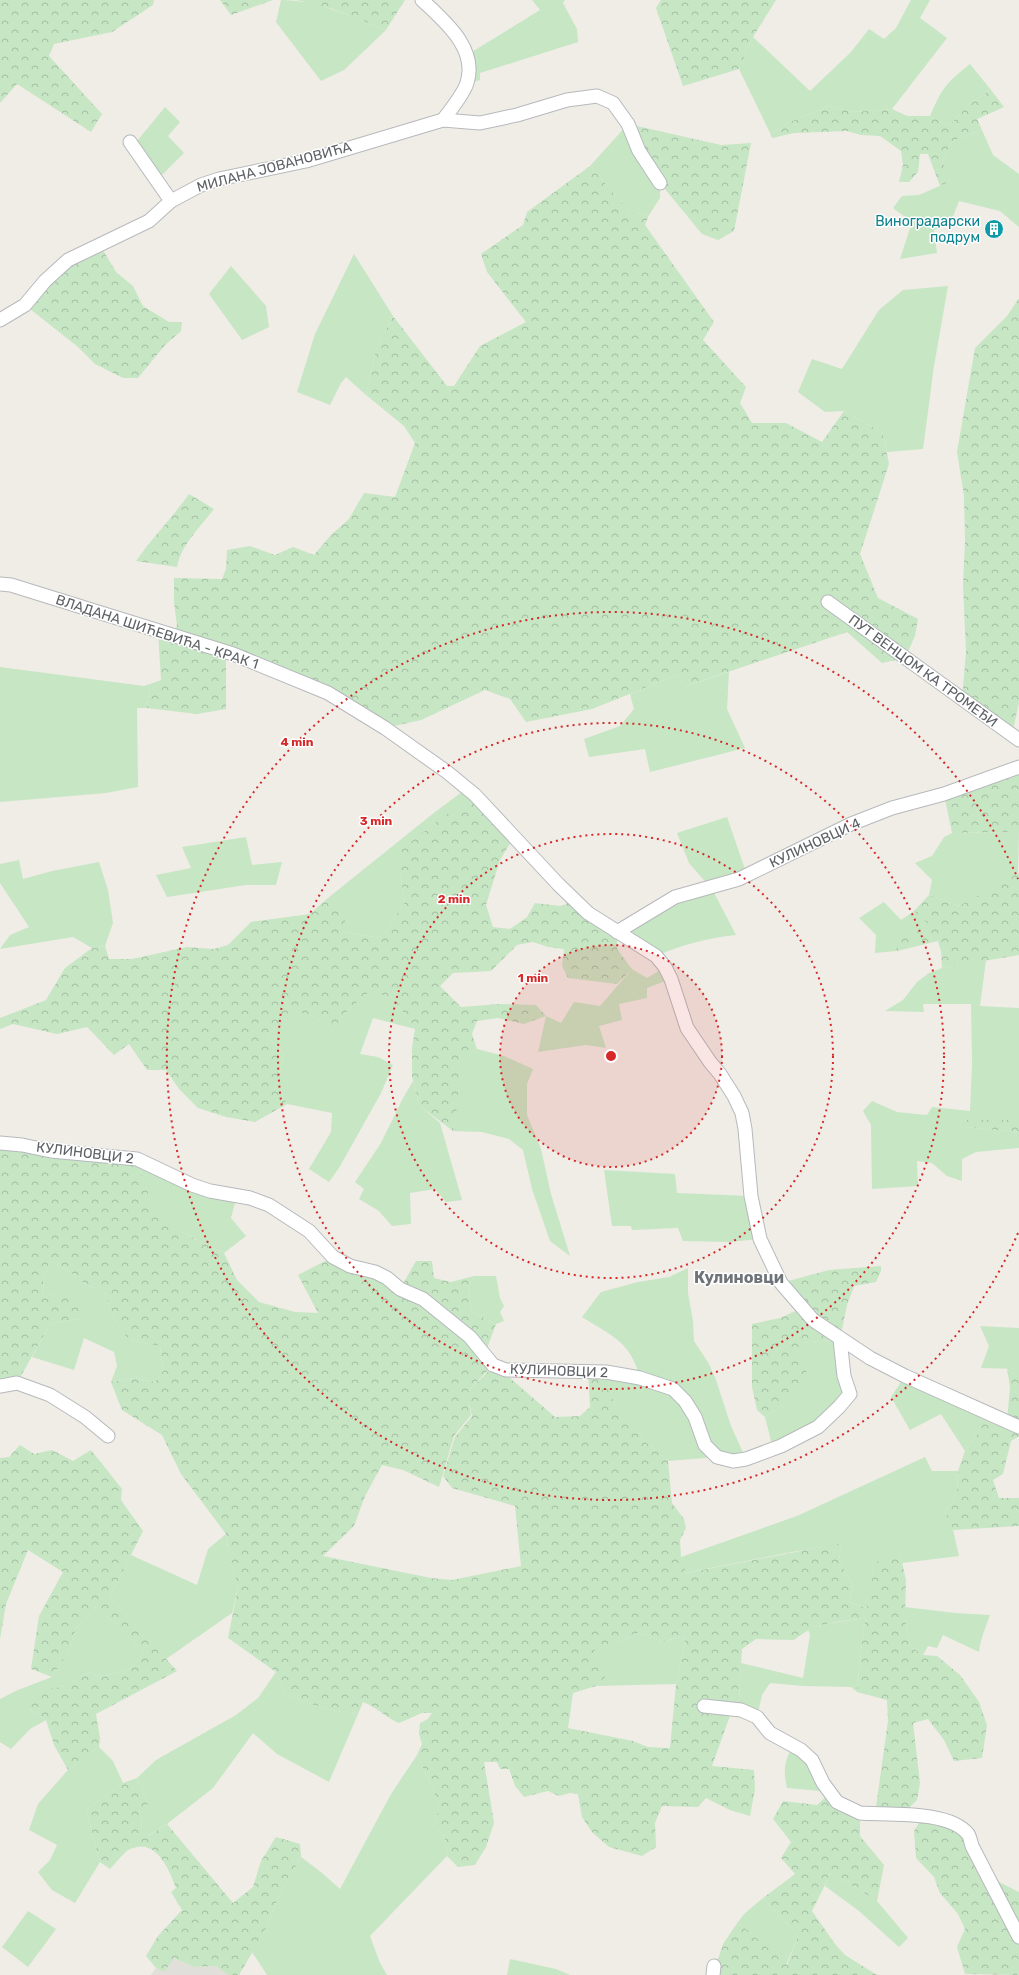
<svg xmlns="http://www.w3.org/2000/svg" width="1019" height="1975" viewBox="0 0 1019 1975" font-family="Rubik,sans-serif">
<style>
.industrial{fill:#e1dfda}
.green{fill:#c6e6c4}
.forest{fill:url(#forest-crowns);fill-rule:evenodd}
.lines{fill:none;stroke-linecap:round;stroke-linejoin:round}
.minor-casing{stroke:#b6b9bc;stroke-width:15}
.minor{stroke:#fff;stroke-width:13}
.ring{fill:none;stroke:#d62828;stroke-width:2;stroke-dasharray:2 4}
.labels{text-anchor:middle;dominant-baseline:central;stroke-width:3;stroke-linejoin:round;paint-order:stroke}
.street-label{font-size:14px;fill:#5e6266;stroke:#fff}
.culture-label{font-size:14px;fill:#0d838f;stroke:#fff;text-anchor:end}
.quarter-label{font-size:16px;font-weight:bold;fill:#6f7478;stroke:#fff}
.centre{fill:#d62828;stroke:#fff;stroke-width:2}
.ring-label{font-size:12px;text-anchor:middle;font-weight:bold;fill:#d62828;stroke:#fff;stroke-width:3;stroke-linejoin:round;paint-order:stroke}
</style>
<defs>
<pattern id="forest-crowns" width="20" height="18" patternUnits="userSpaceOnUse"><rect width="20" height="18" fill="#c6e6c4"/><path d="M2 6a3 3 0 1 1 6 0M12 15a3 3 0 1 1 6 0" fill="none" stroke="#a4bea3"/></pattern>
</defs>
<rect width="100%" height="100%" fill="#f0ede6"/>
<polygon class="industrial" points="174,1958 194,1967 216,1966 228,1975 151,1975 156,1968 164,1972"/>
<g class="green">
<path d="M281,0C318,0 352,17 386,30L344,70L321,81L276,22Z"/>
<polygon points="532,0 565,0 563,3 577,29 578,42 480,73 480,80 467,84 467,55 540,10"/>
<polygon points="911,0 930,0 920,18 947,38 892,109 854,112 829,106 790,122 770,133 739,69 753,37 810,91 851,52 869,29 884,39 896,28"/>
<path d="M970,64L991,90L969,104L949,126L930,116C942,88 946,83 970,64Z"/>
<polygon points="165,107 180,122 168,136 184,153 157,180 133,146"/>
<polygon points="628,124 660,183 660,198 649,215 630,212 590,166"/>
<polygon points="982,130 993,155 1019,174 1019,227 1000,211 959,201 951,222 934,230 937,253 900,259 912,222 893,208 902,196 919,195 951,181 942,161 952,141"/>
<polygon points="354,254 393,316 376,350 366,395 346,377 341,383 330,405 297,392 315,334"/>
<polygon points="231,266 266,306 269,327 242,340 209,294"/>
<polygon points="948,286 934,366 923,449 887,452 883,433 844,411 825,412 798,392 812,359 842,369 879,310 903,290"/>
<polygon points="0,667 144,686 150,684 147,708 137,708 138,787 106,793 0,802"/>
<polygon points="729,672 727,709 745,748 650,772 645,749 589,757 584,739 620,726 634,709 630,694 677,675 686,686"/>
<polygon points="466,789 475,795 464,803 399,869 405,902 381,938 343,932 328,898 435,812"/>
<path d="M727,817L747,875L711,887L736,935C707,938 682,945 656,956L617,932L710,887L689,863L677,833Z"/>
<polygon points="1019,832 1018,874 959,906 929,895 932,880 915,863 932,856 944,837 952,833"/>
<polygon points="246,837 252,865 282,862 276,885 246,885 167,897 156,875 191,868 182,847"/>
<polygon points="19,860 23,879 52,871 99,862 108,890 113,923 105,946 92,948 73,937 0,949 10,935 29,927 0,883 0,864"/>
<polygon points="884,902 901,920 914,911 932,926 895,941 897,951 875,953 876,935 859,918"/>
<polygon points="986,960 980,1006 1019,1008 1019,1120 993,1121 965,1127 1019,1132 1019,1148 976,1152 962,1159 962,1181 947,1176 932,1163 917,1161 918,1186 872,1189 871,1125 863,1111 872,1101 897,1112 927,1115 932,1107 970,1111 972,1064 971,1004 923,1004 924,1012 885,1011 903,1000 917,982 929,973 942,968"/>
<polygon points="665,967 671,979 647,988 647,998 619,1004 622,1020 599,1026 606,1048 586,1045 538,1052 546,1016 561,1023 574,1002 600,1006 632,969 647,978"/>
<polygon points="371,989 394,1000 415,1029 373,1018 360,1054 378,1057 393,1065 381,1093 339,1168 329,1182 309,1169 331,1132 332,1113 287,1104 277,1082 284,1054 267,1037 291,1009 315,1017 332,1031 350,1008"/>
<path d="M477,1049L504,1056L533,1069L527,1084V1115L541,1149L551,1194L570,1256L550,1241L532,1189L523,1150L509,1139L482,1132L453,1131C458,1107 460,1084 458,1059Z"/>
<polygon points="413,1081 420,1106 440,1123 462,1200 446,1202 435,1189 410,1193 411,1224 392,1226 379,1211 359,1199 364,1189 355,1182 381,1143 402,1100"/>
<path d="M137,1159L237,1195L231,1218L246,1236L224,1253C208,1245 164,1225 154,1212C149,1205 141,1169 137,1159Z"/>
<polygon points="604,1170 675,1174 677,1193 751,1196 760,1239 729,1242 683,1241 678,1228 632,1230 631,1226 612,1226"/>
<path d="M50,1261L69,1271L85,1284L106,1294C109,1307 118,1334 132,1340C141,1343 151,1344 160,1346L163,1371L155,1382L134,1378L111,1382L117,1366L114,1352L84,1338L74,1370L32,1357L50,1324L77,1319L55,1293L44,1297L43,1281Z"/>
<path d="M688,1268V1293L693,1321L694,1341L709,1364L716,1380L731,1426L746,1459L717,1457L668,1461L642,1439L634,1420L614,1404L606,1372L640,1377C629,1340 613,1337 582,1317L601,1292L638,1282L669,1277Z"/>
<polygon points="474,1276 496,1276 500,1298 504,1306 500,1312 504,1321 496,1324 471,1311 469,1286"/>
<polygon points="980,1326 1019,1328 1019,1369 981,1368 989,1346"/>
<polygon points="840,1339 850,1394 839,1407 773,1449 765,1417 791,1399 806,1363 800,1353 800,1343"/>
<polygon points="905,1376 984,1411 977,1435 965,1451 941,1414 910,1430 891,1397"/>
<polygon points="925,1457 932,1471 958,1471 957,1493 945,1512 953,1530 959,1556 902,1563 900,1553 873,1568 868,1608 849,1602 853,1586 839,1560 842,1544 792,1552 685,1573 681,1557 797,1516"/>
<polygon points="226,1534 229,1555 238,1587 232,1613 166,1659 110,1597 131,1555 197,1585 208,1549"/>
<polygon points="96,1607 135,1642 143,1655 131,1668 102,1677 89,1672 66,1686 48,1689 29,1709 46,1720 30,1729 11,1749 0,1742 0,1699 18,1690 52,1677 69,1651 76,1628"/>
<path d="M905,1607L955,1613L990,1615C986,1626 980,1640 979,1652L943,1635L937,1648L928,1646L923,1655L910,1646L905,1618Z"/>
<polygon points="866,1618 863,1631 857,1692 851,1687 804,1686 770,1683 762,1695 757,1717 732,1710 739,1699 741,1663 803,1678 810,1635 808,1629 830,1623"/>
<polygon points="635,1633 650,1635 660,1642 686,1636 676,1684 596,1686 605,1676 591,1647 622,1641"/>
<path d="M276,1672L285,1694C309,1704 333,1712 358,1714L329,1782L277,1754L253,1733L213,1788L167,1824L147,1836L142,1832L141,1813L148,1804L137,1778L156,1760L236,1715L258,1698Z"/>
<path d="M794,1745L831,1792L787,1788C783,1772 784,1759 794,1745Z"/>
<polygon points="99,1747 113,1761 123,1783 86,1810 100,1862 75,1903 52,1890 38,1872 50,1860 57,1845 29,1830 38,1804 68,1770"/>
<path d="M417,1755L433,1789L439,1808L434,1827C449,1837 445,1841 447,1856L370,1936L380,1963L387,1975H267L252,1952L265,1931L280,1893L301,1857L321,1872L340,1889L391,1794Z"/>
<polygon points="831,1873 877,1901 908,1938 899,1947 859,1911 825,1886"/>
<polygon points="763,1898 798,1936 786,1965 738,1922 744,1914"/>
<polygon points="28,1911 56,1929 28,1967 2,1947"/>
<polygon points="510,1959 556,1969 570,1975 507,1975"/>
</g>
<g class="forest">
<polygon points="0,0 154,0 153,5 112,32 54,44 49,56 102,114 91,132 17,84 0,103"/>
<polygon points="220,0 273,0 231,15"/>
<polygon points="296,0 405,0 386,30 333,9"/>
<polygon points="661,0 776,0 753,37 739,69 683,86 656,8"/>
<polygon points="991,90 1004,107 977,119 982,130 952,141 942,161 951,181 940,186 928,154 920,154 918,172 909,182 899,182 903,165 901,151 880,136 861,135 847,131 794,133 772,138 770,133 790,122 829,106 854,112 892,109 907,116 930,116 949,126 969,104"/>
<polygon points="628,124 721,145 751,143 734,231 718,240 702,234 660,183"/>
<polygon points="590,166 630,212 649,215 645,225 714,322 703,340 746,387 740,403 752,423 786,423 822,442 844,411 883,433 889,464 860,554 878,598 918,619 915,636 905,658 882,663 847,632 686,686 677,675 592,709 526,722 510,699 485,690 421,720 385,728 328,693 226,653 226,709 197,714 147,708 150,684 161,680 158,631 170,635 177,626 174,602 174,578 222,579 226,569 227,550 250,546 275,555 293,547 314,555 331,535 349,519 364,493 395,497 415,443 404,426 366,395 376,350 393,316 447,386 454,386 480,346 526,322 487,272 481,254 523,225 527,212"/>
<polygon points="100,245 116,272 133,286 143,306 169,322 182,322 181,331 165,345 138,378 123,378 95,364 78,347 25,305 45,281"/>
<polygon points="1019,298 1019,702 1012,735 962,699 966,652 963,585 965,541 964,496 957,452 975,348 1007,316"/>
<path d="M189,494L214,509C201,526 181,545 177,567L136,561C152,538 172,518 189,494Z"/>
<polygon points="1019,767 1019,832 952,833 944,794"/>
<path d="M475,795L514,837L500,860L486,905L493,927L510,929L527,917L535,903L561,906L575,900L617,932V949L632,969L617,984L568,978L562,966L564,949L548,947L533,942L517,945L491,971L453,973L440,986L461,1007L499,1004L536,1005L546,1016L524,1024L498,1018L477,1021L472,1034L477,1049L458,1060C461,1084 458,1107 453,1131L420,1106L412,1077V1048L415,1029L394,1000L371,990L350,1008L332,1031L315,1017L291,1010L267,1037L284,1054L277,1082L287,1104L255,1122L226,1117L198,1108L179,1089L166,1070H147L129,1044L114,1055L87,1027L57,1034L13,1024L0,1029V1018L46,1000L65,968L92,948L105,946L109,959H132L187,947L214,949L228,945L251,922L310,914L328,898L346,917L343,932L381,938L405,902L399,869L402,849L439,820Z"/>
<polygon points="1019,873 1019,955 942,968 941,951 938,941 897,951 894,941 931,926 914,911 929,895 959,906"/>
<polygon points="966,1120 1019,1120 1019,1132 965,1127"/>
<path d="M0,1143L137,1159L154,1212L187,1235L224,1253L237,1280L259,1302L295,1312L318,1313L298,1275L333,1257L400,1289L416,1261H432L434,1278L451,1282L474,1276L469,1286L471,1311L496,1324L485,1354L493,1365L466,1393L495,1365L555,1417L580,1416L590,1407L588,1370L606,1372L614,1404L634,1420L642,1439L668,1461L672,1503L684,1519L686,1528L680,1540L681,1557L686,1573L842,1543L839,1560L853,1586L849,1602L867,1608L873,1568L880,1558L900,1553L906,1580L905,1618L910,1646L923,1655L937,1656L960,1675L979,1702L987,1725L982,1758L954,1761L944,1740L928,1719L913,1723L920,1783L917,1800L902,1815L875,1814L888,1721L887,1700L857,1692L863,1631L866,1618C837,1622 818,1621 794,1640L756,1639L742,1649L739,1699L732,1710L712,1766L754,1770L755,1789L750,1816L730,1810L706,1798L698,1807L662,1806L655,1823L656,1847L642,1856L609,1847L592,1832L582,1817L578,1794L570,1793L559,1796L548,1791L524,1797L515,1786L509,1769H500L497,1762H484L494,1823L486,1847L475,1865L458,1867L447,1856C445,1841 449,1837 434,1827L439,1808L433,1789L417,1755L422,1744L419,1734L420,1723L428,1719L432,1713H422L399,1723C386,1718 377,1707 363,1702L358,1714C333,1712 309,1704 285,1694L276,1672L228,1638L238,1587L229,1555L226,1534L181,1474L162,1435L122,1410L111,1382L134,1378L155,1382L163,1371L160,1346C151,1344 141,1343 132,1340C118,1334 109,1307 106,1294L85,1284L69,1271L50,1261L43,1281L44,1297L55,1293L68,1294L80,1306L77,1319L50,1324L17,1383L0,1386ZM468,1399L472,1416L455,1437L443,1476L452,1488L515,1506L521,1566L452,1580L431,1578L323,1556L354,1526L365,1496L382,1465L403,1470L439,1487L454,1436L471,1415ZM635,1633L650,1635L660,1642L686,1636L676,1684L670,1748L648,1747L633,1741L568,1728L573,1693L596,1686L606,1676L598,1654L592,1647L622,1641Z"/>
<polygon points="881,1266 881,1271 876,1282 854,1286 847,1305 840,1339 800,1343 800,1353 806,1363 807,1384 791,1399 765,1417 757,1410 752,1387 752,1324 780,1318 802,1308 781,1283 829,1270"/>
<polygon points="1007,1368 1019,1369 1019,1436 1011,1441 1003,1474 993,1480 999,1498 1019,1498 1019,1526 953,1530 945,1512 957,1493 958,1471 965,1451 977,1435 984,1411 1007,1421 1010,1387"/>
<polygon points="20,1445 34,1454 52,1450 73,1461 91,1450 122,1489 121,1500 143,1531 110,1597 177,1671 96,1714 100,1738 99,1747 68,1770 54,1745 46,1720 29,1709 33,1695 47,1689 66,1686 89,1672 102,1677 131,1668 143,1655 135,1642 96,1607 76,1628 69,1651 52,1677 31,1669 39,1616 63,1572 28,1550 6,1604 0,1639 0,1458 9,1457"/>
<path d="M137,1778L148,1804L141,1813L142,1832L148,1836L167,1824L233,1903L253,1887L261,1861L276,1837L300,1844L301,1857L280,1893L265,1931L239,1975H228L216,1966L194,1967L174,1958L164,1972L156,1968L146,1956L158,1936L182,1910L171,1892L176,1888C169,1869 156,1837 130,1849C123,1853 116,1863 110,1869L100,1862L86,1810L123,1783Z"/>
<polygon points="831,1792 860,1813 860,1836 884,1865 877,1901 831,1873 812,1911 835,1944 845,1955 877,1975 713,1975 723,1944 738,1922 787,1965 798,1936 763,1898 795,1874 781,1858 791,1842 773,1819 783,1801 817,1805"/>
<polygon points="923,1816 961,1829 989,1877 1019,1892 1019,1975 965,1974 957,1947 965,1929 958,1914 940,1893 934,1877 916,1858 914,1831"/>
</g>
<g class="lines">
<defs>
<g id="minor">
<path d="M422,0C444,21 478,48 467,83C463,95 451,109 443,120"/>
<polyline points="130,142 171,201"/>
<polyline points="0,320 25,305 45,281 68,260 149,221 171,201 201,185 219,179 306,161 443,120 480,123 517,115 567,100 597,96 613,103 628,124 639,151 660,183"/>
<polyline points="0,584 11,585 233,654 328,693 385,728 447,772 475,795 558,884 588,913 656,956 665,967 671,979 687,1028 710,1062 720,1074 734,1096 742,1113 745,1129 751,1196 760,1239 781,1283 813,1320 870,1358 905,1376 1019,1427"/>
<polyline points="828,602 1019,740"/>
<polyline points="617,932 675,897 739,879 851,824 892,808 944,794 1019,767"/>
<polyline points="0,1143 22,1145 51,1151 137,1159 192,1185 210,1191 250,1198 269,1205 309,1231 333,1257 350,1266 375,1272 387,1278 400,1289 423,1299 470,1337 493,1365 506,1370 606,1372 640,1378 673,1389 685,1401 695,1417 705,1445 717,1457 733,1461 746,1459 781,1446 818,1427 839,1407 850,1394 844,1376 840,1339"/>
<polyline points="0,1386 17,1383 50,1395 85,1417 108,1436"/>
<path d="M704,1706L741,1710L757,1717L770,1733L801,1750L812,1760L823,1783L837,1802L860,1813C888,1815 949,1810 968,1834C970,1837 971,1843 972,1846L1019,1937"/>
<polyline points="713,1975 714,1966"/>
</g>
</defs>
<use href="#minor" class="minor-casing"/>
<use href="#minor" class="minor"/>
</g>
<circle cx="611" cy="1056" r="111" fill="#d62828" fill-opacity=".12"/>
<g class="ring">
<circle cx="611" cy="1056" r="111"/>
<circle cx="611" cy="1056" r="222"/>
<circle cx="611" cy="1056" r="333"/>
<path d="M1018 1233A444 444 0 1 1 1018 879"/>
</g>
<defs>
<symbol id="building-disc" viewBox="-11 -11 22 22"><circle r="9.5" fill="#0f9aa8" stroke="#fff"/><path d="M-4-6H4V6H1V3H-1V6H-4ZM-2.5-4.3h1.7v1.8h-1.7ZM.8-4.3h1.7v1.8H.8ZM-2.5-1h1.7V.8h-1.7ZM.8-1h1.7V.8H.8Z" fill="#fff"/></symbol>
</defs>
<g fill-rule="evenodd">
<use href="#building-disc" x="983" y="218" width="22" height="22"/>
</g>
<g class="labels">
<g class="street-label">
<text transform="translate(274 167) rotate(-15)">МИЛАНА ЈОВАНОВИЋА</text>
<text transform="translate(157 632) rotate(18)">ВЛАДАНА ШИЋЕВИЋА - КРАК 1</text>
<text transform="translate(923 671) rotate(36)">ПУТ ВЕНЦОМ КА ТРОМЕЂИ</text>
<text transform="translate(815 843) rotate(-25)">КУЛИНОВЦИ 4</text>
<text transform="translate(85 1153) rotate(7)">КУЛИНОВЦИ 2</text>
<text transform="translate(559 1371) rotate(2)">КУЛИНОВЦИ 2</text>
</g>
<g class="culture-label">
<text x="980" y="221">Виноградарски<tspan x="980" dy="16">подрум</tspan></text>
</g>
<g class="quarter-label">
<text x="739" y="1277">Кулиновци</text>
</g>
</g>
<circle cx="611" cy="1056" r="6" class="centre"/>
<g class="ring-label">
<text x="297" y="746">4 min</text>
<text x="376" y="825">3 min</text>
<text x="454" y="903">2 min</text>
<text x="533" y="982">1 min</text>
</g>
</svg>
